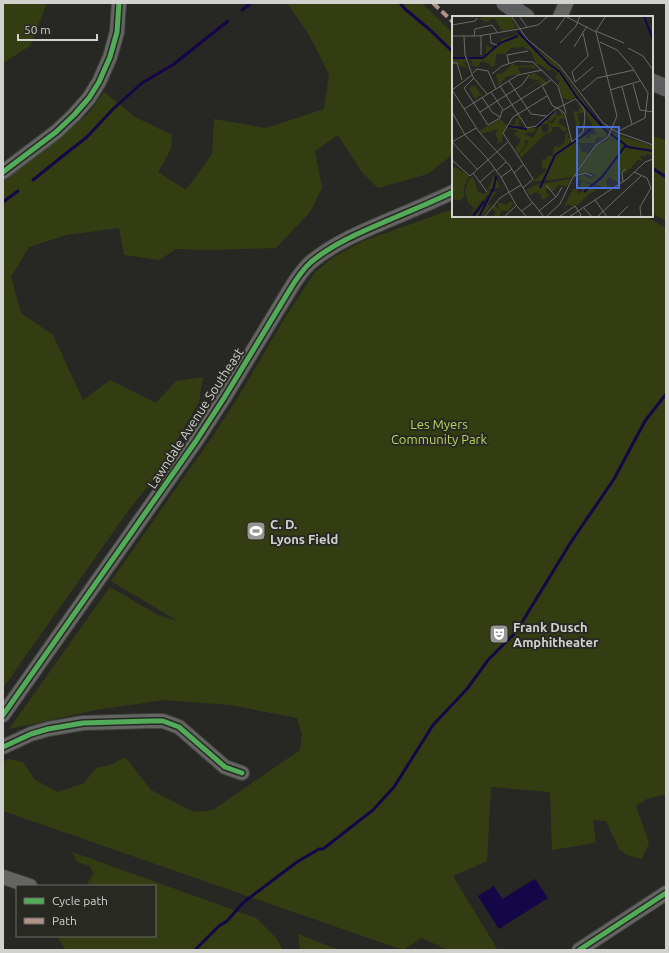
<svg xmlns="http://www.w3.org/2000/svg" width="669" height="953" viewBox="0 0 669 953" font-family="Ubuntu,sans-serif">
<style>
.green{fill:#343d12}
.water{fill:#130747}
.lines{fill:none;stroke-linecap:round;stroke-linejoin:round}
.stream{stroke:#130747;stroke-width:3}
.minor-casing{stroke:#424340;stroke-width:16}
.major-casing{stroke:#424340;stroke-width:18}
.minor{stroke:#646562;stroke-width:14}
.major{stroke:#5e5f60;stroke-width:17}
.quiet{stroke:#af9288;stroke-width:4;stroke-dasharray:8 4;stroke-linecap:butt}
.cycleway-casing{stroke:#282923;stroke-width:8}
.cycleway{stroke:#51ab58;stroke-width:5}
.labels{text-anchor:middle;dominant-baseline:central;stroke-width:4;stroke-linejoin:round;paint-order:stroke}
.street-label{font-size:13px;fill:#d1d2ce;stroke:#282923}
.park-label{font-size:13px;fill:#bcd65e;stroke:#282923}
.poi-label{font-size:13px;font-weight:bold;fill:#d1d2ce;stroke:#282923;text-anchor:start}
.inset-river{fill:none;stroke:#130747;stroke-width:2}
.inset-road{fill:none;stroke:#6b6c68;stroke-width:1}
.view{fill:#4a6fd6;fill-opacity:0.15;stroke:#4a6fd6;stroke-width:2}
.inset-edge{fill:none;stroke:#d1d2ce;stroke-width:2}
</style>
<rect width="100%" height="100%" fill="#272824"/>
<g class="green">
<polygon points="3,3 47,3 30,46 3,63"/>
<polygon points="287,3 422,3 453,34 453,154 428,174 378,188 361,171 338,135 315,151 322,188 310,212 276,248 209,250 176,249 159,260 124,255 119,228 66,235 29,247 11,277 21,313 53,335 83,400 110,380 156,403 176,381 203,377 199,402 156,476 128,511 3,688 3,181 87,115 104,92 135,117 172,135 171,149 158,172 186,190 212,154 214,119 266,128 324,109 329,74 308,33"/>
<polygon points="652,136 666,140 666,221 652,213"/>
<polygon points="453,209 453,216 645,216 666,228 666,794 647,799 636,806 649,843 642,859 627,855 619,849 606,821 593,820 596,843 552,850 550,792 491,787 487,861 453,876 496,947 497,950 448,950 422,938 403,950 3,811 3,762 9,759 23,762 35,780 58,792 84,783 96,768 110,765 125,757 151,790 194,812 213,810 300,750 302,734 297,718 230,705 164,700 96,710 9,729 110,587 158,615 178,621 111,581 210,440 237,399 284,319 315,272 334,257 363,241"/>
<polygon points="72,852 256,918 277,939 283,950 65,950 57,936 155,936 155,886 86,886 93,874 90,866 77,862"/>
<polygon points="298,934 339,950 300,950"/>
</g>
<polygon class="water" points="535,879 548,898 499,929 478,896 494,886 502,899"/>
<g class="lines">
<g class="stream">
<polyline points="400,3 405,9 429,29 453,52"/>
<polyline points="242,10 251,3"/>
<polyline points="652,168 666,177"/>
<polyline points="33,180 64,155 87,137 113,109 142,83 174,64 228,21"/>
<polyline points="3,202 18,191"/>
<polyline points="195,950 219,926 227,921 244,902 297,862 319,849 323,849 373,810 394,787 433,725 467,689 488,660 516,632 571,542 614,479 645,421 666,394"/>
</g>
<defs>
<g id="minor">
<polyline points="560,17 566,3"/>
<polyline points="3,172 56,132 74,115 89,98 99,82 110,57 117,32 119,3"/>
<path d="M3,715L196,441L224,398L289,291C295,281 302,270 311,262C334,243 361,232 389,220C410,211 432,202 453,192"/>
<polyline points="3,747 31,734 48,729 83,723 150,721 163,721 179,727 225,767 242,773"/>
<polyline points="3,877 30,886"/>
<polyline points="579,950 666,893"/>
</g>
<g id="major">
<polyline points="505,3 526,17"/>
<polyline points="652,82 666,88"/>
</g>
</defs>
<use href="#minor" class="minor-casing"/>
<use href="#major" class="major-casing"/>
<use href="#minor" class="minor"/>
<use href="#major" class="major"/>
<polyline class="quiet" points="433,3 453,22"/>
<defs>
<g id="cycleway">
<polyline points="3,172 56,132 74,115 89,98 99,82 110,57 117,32 119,3"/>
<path d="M3,715L196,441L224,398L289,291C295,281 302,270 311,262C334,243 361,232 389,220C410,211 432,202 453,192"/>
<polyline points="3,747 31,734 48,729 83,723 150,721 163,721 179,727 225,767 242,773"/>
<polyline points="579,950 666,893"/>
</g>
</defs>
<use href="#cycleway" class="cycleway-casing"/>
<use href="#cycleway" class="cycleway"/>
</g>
<defs>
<symbol id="stadium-square" viewBox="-11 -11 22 22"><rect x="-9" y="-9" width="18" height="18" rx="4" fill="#969692" stroke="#282923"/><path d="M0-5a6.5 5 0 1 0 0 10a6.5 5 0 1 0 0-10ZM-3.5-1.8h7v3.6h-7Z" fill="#fff"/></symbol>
<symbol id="theatre-square" viewBox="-11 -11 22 22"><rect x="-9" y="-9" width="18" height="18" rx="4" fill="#969692" stroke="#282923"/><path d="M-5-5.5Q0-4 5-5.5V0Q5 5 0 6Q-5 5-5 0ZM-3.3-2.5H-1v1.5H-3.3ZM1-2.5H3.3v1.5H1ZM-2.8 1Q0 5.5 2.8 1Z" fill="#fff"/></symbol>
</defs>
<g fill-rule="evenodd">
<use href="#stadium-square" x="245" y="520" width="22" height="22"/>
<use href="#theatre-square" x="488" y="623" width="22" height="22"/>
</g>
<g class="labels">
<g class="street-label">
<text transform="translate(195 418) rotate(-57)">Lawndale Avenue Southeast</text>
</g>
<g class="park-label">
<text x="439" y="424">Les Myers<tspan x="439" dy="15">Community Park</tspan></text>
</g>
<g class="poi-label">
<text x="270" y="524">C. D.<tspan x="270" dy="15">Lyons Field</tspan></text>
<text x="513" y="627">Frank Dusch<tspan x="513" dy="15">Amphitheater</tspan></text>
</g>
</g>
<g transform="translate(452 16)">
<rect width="201" height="201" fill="#272824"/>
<path d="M34,0H58L64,12L50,15L42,2L32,7L31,4H25ZM65,14L75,26L107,50L142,101L157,115L152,122L145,121L142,127H126L130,136L137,137L121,161L80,166L94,154V152L90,153V143L94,144L95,140H101L102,130L107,131L113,126V118L117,116L116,121L121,126L131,117L136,123L138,119L145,118L128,86L123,81L118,84L111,82L106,68L108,65L103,62L106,58L100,53L97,55L87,48H84L79,36L72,31L59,32L53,38H44L43,49L40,52L38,48L30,45L25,51L19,49L20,45L16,43L34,40V29L41,33L51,22L65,19L63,15ZM3,41L13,42L15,45L12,47L16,53L0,46ZM62,47L63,50L82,49L84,52L67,51L66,53L69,57L53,61L47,70L44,58H49ZM82,57L96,67L91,71L87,66L66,78L88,64L78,63L77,60ZM19,70H23L30,80H25L24,84L17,73ZM129,90L133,96L125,98L128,107L125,115L121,95L126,96ZM103,94L105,100L109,99L108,94L112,98L113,103L109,102L106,107L116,113L112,116L107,111H99L101,115L93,118L69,142L67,139L75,129L76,124H73V130L66,138L63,133L69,124L62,118L66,115L55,111L58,108L63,109L64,103L67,101V111L84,112L82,116L72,118L81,122L89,107L90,115L93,117L97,114L96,107L91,109L89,106L93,102L100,108L104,103L103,100L99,106L94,101ZM48,103L55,109L51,116L50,126L45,128L46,124L43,117L47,113L29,118L27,115ZM160,117L200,130L201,139L194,138V141L188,139L191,145L186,144L174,157L170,155L165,166L156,161L154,167L157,173L123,162L133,159L138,163L144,159L135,156L125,158L145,129L156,124ZM3,151L17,160L12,171V181L7,185L0,183V152ZM42,159L48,171L34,174L37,171ZM21,161L26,176L32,178L36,175L44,176L36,187L38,191L30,201H22L37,183L36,178L17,201L22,192L16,187L13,174L17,163ZM119,163L115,170L106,169L101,176L95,172L94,176L97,180L91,184L88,178L85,177L86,175L78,179L74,174L84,169ZM129,165L141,170L144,175L138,177L126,189L119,190L117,188L111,192L121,173H125L126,178L131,175L128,170ZM59,185L61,188L56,195H49L47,201H41L44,196L40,193L42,189L47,193L46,186L54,189Z" fill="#343d12"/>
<path class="inset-river" d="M192,0L201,24M65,15L97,48L108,56L126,83L156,117M0,42H13M16,42H31L48,27L66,20M56,110L75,113M85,111L102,95M159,118L176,131L201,135M127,123L139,113M88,172L103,139L126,123M132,176L150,161L174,129M21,201L32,185M27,201L42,171L44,160"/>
<path class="inset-road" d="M59,0L75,23L108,50L151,107L165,116L201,129M67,0L75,11M153,1L144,15L172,27M0,9L23,5L25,2M104,14L114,0M131,17L136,40L120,56L123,66L141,51M38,18L39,27L45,29M0,20H26L67,13L86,9L96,0M12,20L13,39L21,61L35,78M22,20L23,13L40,9L45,16M29,20V39M148,26L165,34L180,51L196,77L193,102L167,115M108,27L124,10L128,0M122,31L135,10M176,32L191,40L201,54M0,47H5L10,64M57,48L55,39L76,35M21,57L25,53L36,55L44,73M40,58L50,50L65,45L81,46L106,70L114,97M22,62L12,72L36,109L48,102L50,95L99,64M57,65L79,98L95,100M181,68L188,94L201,96M48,70L75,112L84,110L103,93L105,92L114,88L123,83H124L132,93L133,102L131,116L120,126L113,98L111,96L107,93L103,91H102L100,89L91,71M170,71L180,108M0,74L20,59M0,74L27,116L58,150L77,182L92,201M158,74L188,65M130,75L145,62L182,54M39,76L51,94M30,81L40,96L48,101M12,93L66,59L90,54M0,96L13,119L34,141L49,161L64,189L75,201M28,96L70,69L77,59M0,126L25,153M0,126L24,112M0,144L18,160L56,126M44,155L54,146M182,156L195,162L199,172L188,191L189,201M21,157L35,176M62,157L72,148M123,160L134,157L140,160M49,161L60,153M28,166L43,153M171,166L170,157L173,153M94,169L104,181M71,172L81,163L51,117L61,101L95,80M143,184L155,201M131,191L140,201M70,195L80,187M87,195L105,180L110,171M32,201L48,182L69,169M52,201L65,189M94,201L108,188L120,163L144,129L156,121L165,100L144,16L113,0M107,201L123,190L129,199L127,201M117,201L175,163L193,146L201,143M145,201L189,160M165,201L176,190"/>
<path class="view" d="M125,111H167V172H125Z"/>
<rect width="201" height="201" class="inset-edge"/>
</g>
<rect width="669" height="953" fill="none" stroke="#d1d2ce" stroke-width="8"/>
<rect x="16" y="885" width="140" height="52" fill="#282923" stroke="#6c6d67"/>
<rect x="24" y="898" width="20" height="6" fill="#51ab58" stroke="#6c6d67"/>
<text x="52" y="905" font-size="12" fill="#d1d2ce">Cycle path</text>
<rect x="24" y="918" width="20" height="6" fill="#af9288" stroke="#6c6d67"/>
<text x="52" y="925" font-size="12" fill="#d1d2ce">Path</text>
<path d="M18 34v6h79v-6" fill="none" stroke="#d1d2ce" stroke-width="2"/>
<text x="24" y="34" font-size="12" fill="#d1d2ce" stroke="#282923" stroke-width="3" paint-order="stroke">50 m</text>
</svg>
